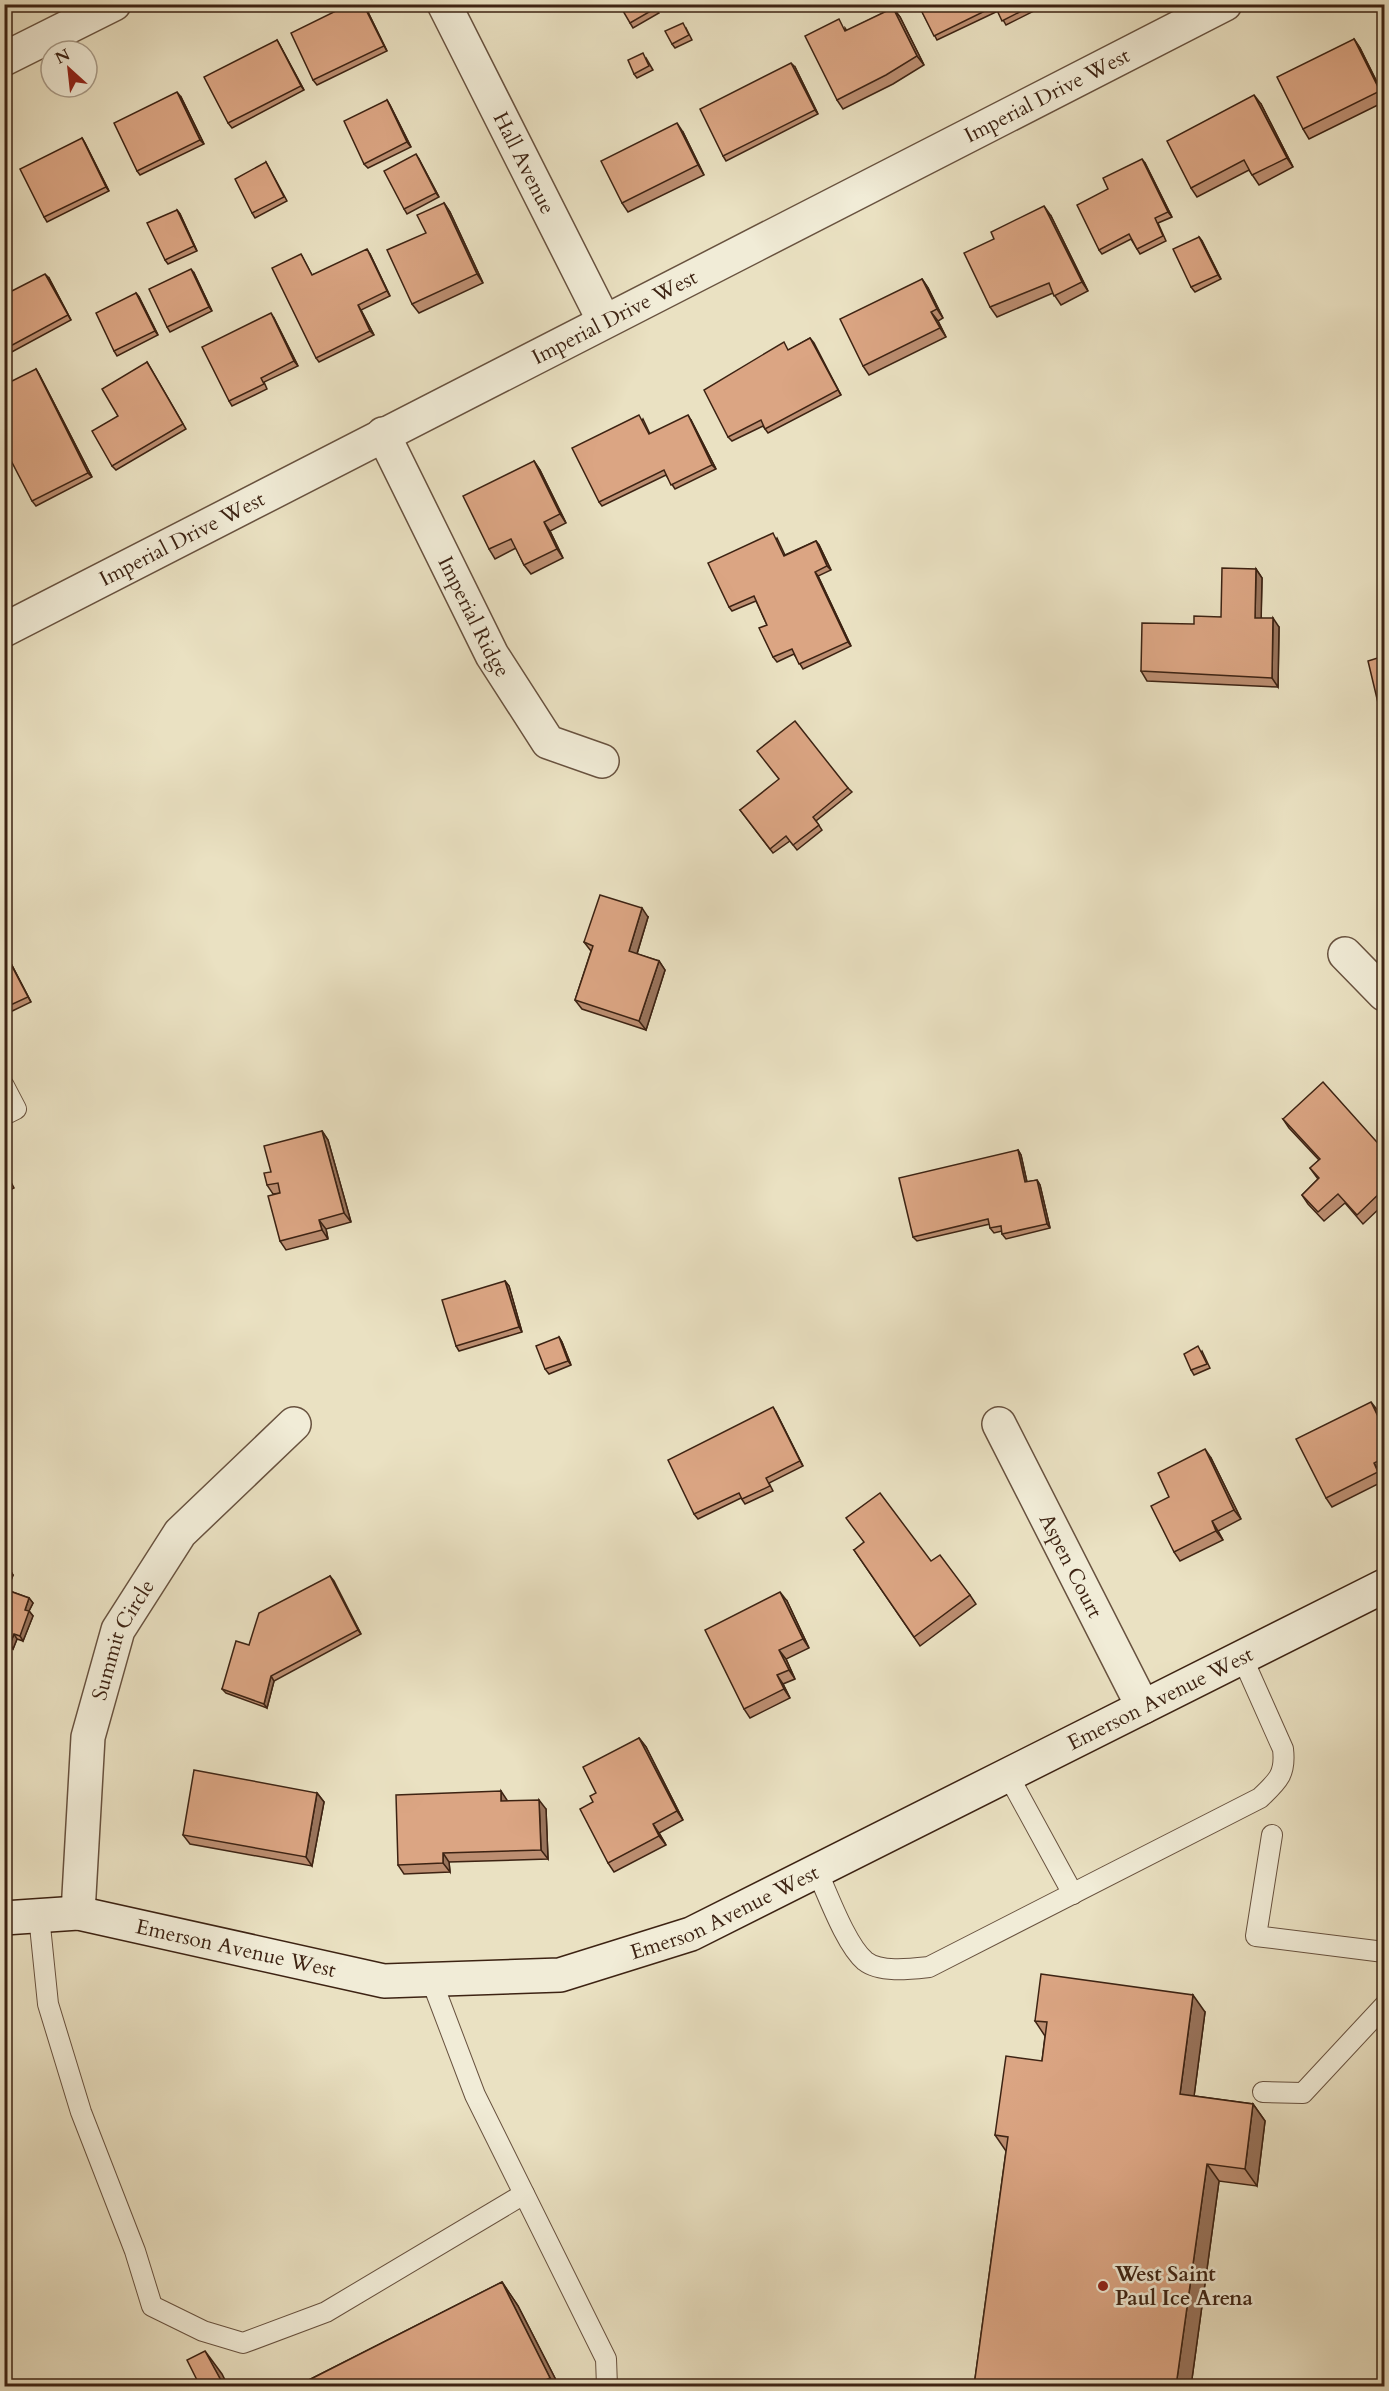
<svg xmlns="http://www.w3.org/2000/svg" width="1389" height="2391" viewBox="0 0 1389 2391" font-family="Cardo,serif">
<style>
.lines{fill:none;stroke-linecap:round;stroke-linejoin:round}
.lane-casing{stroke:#68523f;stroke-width:22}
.street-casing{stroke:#68523f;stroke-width:36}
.secondary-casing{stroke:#3d2313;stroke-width:36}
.lane{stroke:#f1ecd7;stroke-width:20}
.street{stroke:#f1ecd7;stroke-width:33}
.secondary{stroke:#f1ecd7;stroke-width:33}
.wall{fill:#bc8e71;stroke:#3d2313;stroke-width:1.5}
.shaded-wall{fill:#99745c;stroke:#3d2313;stroke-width:1.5}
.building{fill:#dba583;stroke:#3d2313;stroke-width:1.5}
.poi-dot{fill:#8f2418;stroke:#f1ecd7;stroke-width:2}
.labels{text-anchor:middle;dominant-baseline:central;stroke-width:5;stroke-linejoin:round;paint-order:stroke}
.street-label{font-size:21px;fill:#3d2313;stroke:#f1ecd7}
.poi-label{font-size:21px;font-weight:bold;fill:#3d2313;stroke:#f1ecd7;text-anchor:start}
</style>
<rect width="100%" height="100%" fill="#eae1c2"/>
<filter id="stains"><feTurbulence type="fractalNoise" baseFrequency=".00333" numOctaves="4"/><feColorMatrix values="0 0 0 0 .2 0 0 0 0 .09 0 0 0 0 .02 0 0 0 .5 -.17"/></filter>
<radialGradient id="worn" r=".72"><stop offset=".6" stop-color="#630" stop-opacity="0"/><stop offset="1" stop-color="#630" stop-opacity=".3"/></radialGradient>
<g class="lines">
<defs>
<g id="lane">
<polyline points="4,1086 16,1109 4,1115"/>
<polyline points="1008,1775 1073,1894"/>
<polyline points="1272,1835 1256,1936 1384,1952"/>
<path d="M817,1871C828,1895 846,1945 865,1961C880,1973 911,1969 929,1967L1260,1798C1278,1781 1286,1774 1283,1749L1242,1657"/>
<polyline points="39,1916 48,2004 81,2112 135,2251 152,2306 203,2331 243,2343 326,2312 524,2194"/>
<polyline points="431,1979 475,2095 606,2359 607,2386"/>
<polyline points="1263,2092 1303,2093 1384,2006"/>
</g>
<g id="street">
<path id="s1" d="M444,4L604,321"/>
<polyline points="4,59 114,4"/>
<path id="s2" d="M383,434L492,655L548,742L602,761"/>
<path id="s3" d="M4,630L1225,4"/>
<polyline points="1345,954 1384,994"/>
<path id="s4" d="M999,1424L1143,1707"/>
<path id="s5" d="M78,1913L88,1737L118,1630L180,1533L294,1424"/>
</g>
<g id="secondary">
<path id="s6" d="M4,1918L78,1913L384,1981L560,1975L691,1934L1384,1586"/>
</g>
</defs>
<use href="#lane" class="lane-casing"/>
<use href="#street" class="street-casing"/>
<use href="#secondary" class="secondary-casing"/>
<use href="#lane" class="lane"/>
<use href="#street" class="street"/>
<use href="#secondary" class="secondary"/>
</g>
<g class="wall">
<polygon points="364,4 387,51 317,85 313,80"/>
<polygon points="532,4 543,4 535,9"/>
<polygon points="653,4 659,13 633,28 630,23"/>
<polygon points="918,4 1043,4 1044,6 1006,25 998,11 937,40"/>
<polygon points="893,8 900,17 924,65 893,84 843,109 837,100 845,28 847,31"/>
<polygon points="686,28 692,40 675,48 672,44"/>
<polygon points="1354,39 1360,48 1384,96 1384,102 1309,139 1303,129"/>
<polygon points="277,40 304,90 232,128 228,123"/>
<polygon points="646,58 653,70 637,78 634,74"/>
<polygon points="795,67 818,114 726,161 723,156"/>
<polygon points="181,97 204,144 140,175 137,171"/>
<polygon points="387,100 390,105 411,147 368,168 364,164"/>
<polygon points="1261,104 1293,167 1259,185 1249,170 1197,197 1191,188"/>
<polygon points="683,132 704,175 628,212 622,203"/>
<polygon points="82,138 85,143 109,191 47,222 44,217"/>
<polygon points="419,159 439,197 407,214 404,209"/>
<polygon points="266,162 287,201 255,218 252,213"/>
<polygon points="1145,163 1172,217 1158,223 1166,241 1140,254 1131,239 1102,254 1099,250 1108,189"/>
<polygon points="444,203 450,212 483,283 419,313 412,304 426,233"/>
<polygon points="177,210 180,214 197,251 168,264 165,260"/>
<polygon points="1051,216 1088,291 1061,305 1053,293 997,317 990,307"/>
<polygon points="1199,237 1202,241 1221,279 1195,292 1191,287"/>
<polygon points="301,254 312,275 370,254 390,296 361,310 374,335 319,362 316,358"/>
<polygon points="194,273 212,311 170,332 167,327"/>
<polygon points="49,278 71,320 8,354 4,349"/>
<polygon points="922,279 928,288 943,318 938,321 946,337 869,375 863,366"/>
<polygon points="136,293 139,297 158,335 117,356 114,351"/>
<polygon points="274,318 298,366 264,382 267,389 232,406 229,401"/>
<polygon points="810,338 841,395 768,433 763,426 732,441 728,437 789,350"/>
<polygon points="147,362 186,429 116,470 112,466 118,416"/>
<polygon points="36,369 39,374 92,477 36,506 32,501 7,431"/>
<polygon points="643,419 650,434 691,420 716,469 675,489 666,475 602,506 599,502"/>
<polygon points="534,461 540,470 566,523 550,531 563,558 531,574 524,565 516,548 495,559 489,549"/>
<polygon points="777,538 785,555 816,541 819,545 831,570 818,576 851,646 803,669 794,654 777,662 773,657 767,625 756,601 732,611 729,607"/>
<polygon points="1256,569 1262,578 1261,618 1279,627 1278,687 1147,681 1141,671 1194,624 1221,617"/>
<polygon points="1384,656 1384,715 1379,707"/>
<polygon points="848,788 852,792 816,821 822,830 797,850 790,841 773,853 740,810"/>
<polygon points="648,917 637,954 659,961 665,970 646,1030 582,1009 575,1000 591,951 584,942"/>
<polygon points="4,950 31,1002 4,1015"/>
<polygon points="1283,1119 1384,1150 1384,1204 1363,1224 1345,1203 1324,1221 1308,1204 1302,1195 1318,1179 1310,1168 1319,1160 1289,1128"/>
<polygon points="322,1131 328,1140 351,1222 326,1229 328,1239 286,1250 280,1241 280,1193 273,1194 267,1185 271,1172"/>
<polygon points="1018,1150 1021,1155 1027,1182 1037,1180 1040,1185 1050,1228 1006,1239 1002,1234 1002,1231 994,1233 990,1228 990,1224 917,1241 913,1237"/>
<polygon points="4,1169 14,1188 4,1193"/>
<polygon points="505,1281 509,1286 522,1332 459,1351 456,1346"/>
<polygon points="559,1337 562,1342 571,1365 549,1374 545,1369"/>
<polygon points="1202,1351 1210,1368 1194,1375 1191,1370"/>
<polygon points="1378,1411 1384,1425 1384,1470 1380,1473 1384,1481 1332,1507 1326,1498"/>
<polygon points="776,1412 803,1466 769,1483 773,1491 745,1504 741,1498 698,1519 694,1514"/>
<polygon points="1211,1458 1241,1519 1218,1531 1223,1540 1180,1561 1174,1552 1169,1497"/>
<polygon points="854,1550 931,1561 970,1595 976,1604 920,1646"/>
<polygon points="4,1568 10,1570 13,1575 7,1590 29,1598 33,1603 29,1611 33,1616 23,1641 17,1639 13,1649 4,1645"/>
<polygon points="330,1576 361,1634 274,1681 267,1708 226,1693 222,1689 249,1645"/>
<polygon points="787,1601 809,1648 786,1659 795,1679 783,1684 790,1698 750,1718 744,1709"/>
<polygon points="639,1738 646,1747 683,1820 659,1833 666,1845 614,1872 608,1863 593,1802 596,1793"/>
<polygon points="317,1793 324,1802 312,1866 190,1844 183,1835"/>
<polygon points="507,1801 546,1809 548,1859 449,1862 450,1872 404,1874 398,1865"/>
<polygon points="1205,2012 1194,2096 1253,2104 1265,2121 1257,2186 1219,2181 1191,2386 974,2386 1006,2151 995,2135 1042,2061 1045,2036 1035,2021"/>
<polygon points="502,2282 518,2306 559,2386 297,2386"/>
</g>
<g class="shaded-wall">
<polygon points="363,4 364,4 387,51 384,46"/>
<polygon points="893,8 900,17 924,65 917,56"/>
<polygon points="1354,39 1360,48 1384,97 1380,91"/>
<polygon points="277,40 280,45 304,90 301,86"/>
<polygon points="791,63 795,67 818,114 815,110"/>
<polygon points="177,92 181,97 204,144 200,140"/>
<polygon points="1254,95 1261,104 1293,167 1287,158"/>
<polygon points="387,100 390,105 411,147 407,142"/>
<polygon points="677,123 683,132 704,175 698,165"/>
<polygon points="82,138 85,143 109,191 106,187"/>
<polygon points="416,154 419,159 439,197 436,193"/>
<polygon points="1142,159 1145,163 1172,217 1168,212"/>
<polygon points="444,203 450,212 483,283 477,274"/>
<polygon points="1044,206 1051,216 1088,291 1082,282"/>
<polygon points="177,210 180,214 197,251 194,246"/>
<polygon points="1199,237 1202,241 1221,279 1218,275"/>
<polygon points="367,249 370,254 390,296 387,291"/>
<polygon points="191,269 194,273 212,311 209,307"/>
<polygon points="45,274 49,278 71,320 68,315"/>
<polygon points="922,279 928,288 943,318 937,309"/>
<polygon points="136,293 139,297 158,335 155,331"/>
<polygon points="358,305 361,310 374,335 370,331"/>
<polygon points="931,312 938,321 946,337 940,328"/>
<polygon points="271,313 274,318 298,366 294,361"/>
<polygon points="810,338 814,343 841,395 838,390"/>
<polygon points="36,369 39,374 92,477 88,473"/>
<polygon points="688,415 691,420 716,469 712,465"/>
<polygon points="534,461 540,470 566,523 560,514"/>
<polygon points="544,522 550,531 563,558 557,549"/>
<polygon points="816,541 819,545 831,570 827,566"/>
<polygon points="1256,569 1262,578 1261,627 1255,618"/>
<polygon points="815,572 818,576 851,646 848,642"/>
<polygon points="1273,618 1279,627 1278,687 1272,678"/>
<polygon points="642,908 648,917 635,960 629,951"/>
<polygon points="4,950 31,1002 28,997 4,951"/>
<polygon points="659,961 665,970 646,1030 639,1021"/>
<polygon points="322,1131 328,1140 351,1222 344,1213"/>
<polygon points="1018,1150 1021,1155 1028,1187 1025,1182"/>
<polygon points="1037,1180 1040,1185 1050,1228 1047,1224"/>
<polygon points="319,1220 326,1229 328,1239 322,1230"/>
<polygon points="505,1281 509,1286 522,1332 519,1327"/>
<polygon points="559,1337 562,1342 571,1365 568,1361"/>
<polygon points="1371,1402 1378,1411 1384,1425 1384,1429"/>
<polygon points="773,1407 776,1412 803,1466 800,1461"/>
<polygon points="1205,1449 1211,1458 1241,1519 1234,1510"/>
<polygon points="1374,1463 1380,1473 1384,1481 1378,1472"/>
<polygon points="1212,1521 1218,1531 1223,1540 1216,1531"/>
<polygon points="10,1570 13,1575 6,1593 4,1590 4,1584"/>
<polygon points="330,1576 334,1581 361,1634 358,1630"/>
<polygon points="780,1592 787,1601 809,1648 803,1639"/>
<polygon points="29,1598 33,1603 29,1611 33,1616 23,1641 20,1636 25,1610"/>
<polygon points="14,1634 17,1639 13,1649 10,1644"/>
<polygon points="779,1650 786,1659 795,1679 789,1670"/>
<polygon points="777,1675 783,1684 790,1698 784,1689"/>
<polygon points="271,1676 274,1681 267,1708 264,1704"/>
<polygon points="639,1738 646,1747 683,1820 677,1811"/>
<polygon points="501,1791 507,1800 508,1810 501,1801"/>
<polygon points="317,1793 324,1802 312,1866 306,1857"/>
<polygon points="539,1800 546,1809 548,1859 541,1850"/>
<polygon points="653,1824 659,1833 666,1845 659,1836"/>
<polygon points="443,1853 449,1862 450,1872 443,1863"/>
<polygon points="1193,1995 1205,2012 1192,2112 1180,2094"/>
<polygon points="1253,2104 1265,2121 1257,2186 1245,2169"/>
<polygon points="1207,2164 1219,2181 1191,2386 1176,2386"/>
<polygon points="502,2282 518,2306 559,2386 556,2386 550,2378"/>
<polygon points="205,2351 222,2374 228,2386 224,2386"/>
</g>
<g class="building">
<polygon points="350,4 363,4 384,46 313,80 291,33"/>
<polygon points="619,4 653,4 656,8 630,23"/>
<polygon points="918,4 1035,4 1002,21 995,6 934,36"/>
<polygon points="893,8 917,56 886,75 837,100 805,36 839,19 845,31"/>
<polygon points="683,23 689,35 672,44 665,31"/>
<polygon points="1354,39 1380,91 1303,129 1277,77"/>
<polygon points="277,40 301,86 228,123 204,77"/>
<polygon points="643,53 649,66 634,74 628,60"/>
<polygon points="791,63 815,110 723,156 700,109"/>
<polygon points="177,92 200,140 137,171 114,123"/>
<polygon points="1254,95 1287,158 1252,175 1244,160 1191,188 1167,141"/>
<polygon points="387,100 407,142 364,164 344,121"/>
<polygon points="677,123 698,165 622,203 601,161"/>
<polygon points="82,138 106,187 44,217 20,169"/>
<polygon points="416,154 436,193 404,209 384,171"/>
<polygon points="1142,159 1168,212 1155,218 1163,236 1137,249 1129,234 1099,250 1077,205 1108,189 1103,178"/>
<polygon points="266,162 284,197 252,213 235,179"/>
<polygon points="444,203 477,274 412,304 387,250 426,233 417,215"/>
<polygon points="1044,206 1082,282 1054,296 1049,283 990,307 964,253 994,239 991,232"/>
<polygon points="177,210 194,246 165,260 147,223"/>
<polygon points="1199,237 1218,275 1191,287 1173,249"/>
<polygon points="367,249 387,291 358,305 370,331 316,358 272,268 301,254 312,275"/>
<polygon points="191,269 209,307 167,327 149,289"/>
<polygon points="45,274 68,315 5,349 4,295"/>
<polygon points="922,279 937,309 931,312 940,328 863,366 840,319"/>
<polygon points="136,293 155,331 114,351 96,313"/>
<polygon points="271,313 294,361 261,378 264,384 229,401 202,347"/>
<polygon points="810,338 838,390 765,429 761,420 728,437 704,390 784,342 788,350"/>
<polygon points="147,362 183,424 112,466 92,431 118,416 102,389"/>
<polygon points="36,369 88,473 32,501 4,447 4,433 7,431 4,425 4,385"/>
<polygon points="639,415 649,434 688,415 712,465 671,485 664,470 599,502 572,448"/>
<polygon points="534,461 560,514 544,522 557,549 524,565 511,539 489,549 463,496"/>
<polygon points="773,533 784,556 816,541 827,566 815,572 848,642 799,664 792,649 773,657 759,628 767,625 754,596 729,607 708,563"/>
<polygon points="1222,568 1256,569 1255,618 1273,618 1272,678 1141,671 1142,623 1194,624 1194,616 1221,617"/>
<polygon points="1384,656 1384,704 1379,707 1368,661"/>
<polygon points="795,721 848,788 813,817 819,825 793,845 786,836 770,849 740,810 779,779 757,751"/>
<polygon points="600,895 642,908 629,951 659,961 639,1021 575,1000 593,946 584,942"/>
<polygon points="4,951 28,997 4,1008"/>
<polygon points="1323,1082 1384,1150 1384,1157 1380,1160 1384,1165 1384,1189 1357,1215 1338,1194 1318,1212 1302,1195 1319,1178 1310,1168 1320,1159 1283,1119"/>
<polygon points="322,1131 344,1213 319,1220 322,1230 280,1241 268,1196 280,1193 278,1183 267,1185 264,1173 271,1172 264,1146"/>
<polygon points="1018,1150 1025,1182 1037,1180 1047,1224 1002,1234 1001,1226 990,1228 988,1219 913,1237 899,1178"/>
<polygon points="4,1171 11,1183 4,1187"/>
<polygon points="505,1281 519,1327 456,1346 442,1300"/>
<polygon points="559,1337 568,1361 545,1369 536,1346"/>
<polygon points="1198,1346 1207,1364 1191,1370 1184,1354"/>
<polygon points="1371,1402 1384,1429 1384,1458 1374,1463 1378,1472 1326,1498 1296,1439"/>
<polygon points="773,1407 800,1461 766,1478 770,1486 742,1499 739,1493 694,1514 668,1460"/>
<polygon points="1205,1449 1234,1510 1212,1521 1216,1531 1174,1552 1151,1506 1169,1497 1158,1473"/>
<polygon points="880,1493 931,1561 940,1555 970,1595 914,1637 854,1550 864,1542 846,1518"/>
<polygon points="4,1568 10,1570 4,1584"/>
<polygon points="330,1576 358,1630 271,1676 264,1704 222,1689 236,1641 249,1645 259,1613"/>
<polygon points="4,1589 29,1598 25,1610 29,1611 20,1636 14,1634 10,1644 4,1642"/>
<polygon points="780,1592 803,1639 779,1650 789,1670 777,1675 784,1689 744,1709 705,1630"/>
<polygon points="639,1738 677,1811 653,1824 659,1836 608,1863 580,1809 593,1802 590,1796 596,1793 583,1767"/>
<polygon points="194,1770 317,1793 306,1857 183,1835"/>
<polygon points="501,1791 501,1801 539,1800 541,1850 443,1853 443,1863 398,1865 396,1795"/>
<polygon points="1041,1974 1193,1995 1180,2094 1253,2104 1245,2169 1207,2164 1176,2386 974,2386 1008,2137 995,2135 1006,2056 1042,2061 1047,2022 1035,2021"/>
<polygon points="502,2282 550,2378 533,2386 297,2386"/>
<polygon points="205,2351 224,2386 200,2386 187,2360"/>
</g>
<circle class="poi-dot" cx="1103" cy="2286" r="6"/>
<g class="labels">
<g class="street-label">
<text stroke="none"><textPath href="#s3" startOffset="1172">Imperial Drive West</textPath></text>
<text stroke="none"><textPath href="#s1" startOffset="178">Hall Avenue</textPath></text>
<text stroke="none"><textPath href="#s3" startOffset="686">Imperial Drive West</textPath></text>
<text stroke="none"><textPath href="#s3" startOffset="200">Imperial Drive West</textPath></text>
<text stroke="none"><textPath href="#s2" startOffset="204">Imperial Ridge</textPath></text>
<text stroke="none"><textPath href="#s4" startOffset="159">Aspen Court</textPath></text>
<text stroke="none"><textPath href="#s5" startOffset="280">Summit Circle</textPath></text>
<text stroke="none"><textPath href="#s6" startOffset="1226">Emerson Avenue West</textPath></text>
<text stroke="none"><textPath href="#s6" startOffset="740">Emerson Avenue West</textPath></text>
<text stroke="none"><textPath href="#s6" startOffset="236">Emerson Avenue West</textPath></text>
</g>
<g class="poi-label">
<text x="1115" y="2274">West Saint<tspan x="1115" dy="24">Paul Ice Arena</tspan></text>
</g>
</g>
<rect width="1389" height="2391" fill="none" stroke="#eae1c2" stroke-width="24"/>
<rect x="6" y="6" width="1377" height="2379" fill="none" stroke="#3d2313" stroke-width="3"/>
<rect x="12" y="12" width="1365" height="2367" fill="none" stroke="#3d2313" stroke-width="1.5"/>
<g transform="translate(69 69) rotate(333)"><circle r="28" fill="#f1ecd7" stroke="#a99c89" stroke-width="1.5"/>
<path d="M0-4.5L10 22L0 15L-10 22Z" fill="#8f2418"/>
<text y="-9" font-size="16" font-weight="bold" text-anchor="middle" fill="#3d2313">N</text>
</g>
<rect width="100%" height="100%" filter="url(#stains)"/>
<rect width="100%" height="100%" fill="url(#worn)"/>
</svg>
